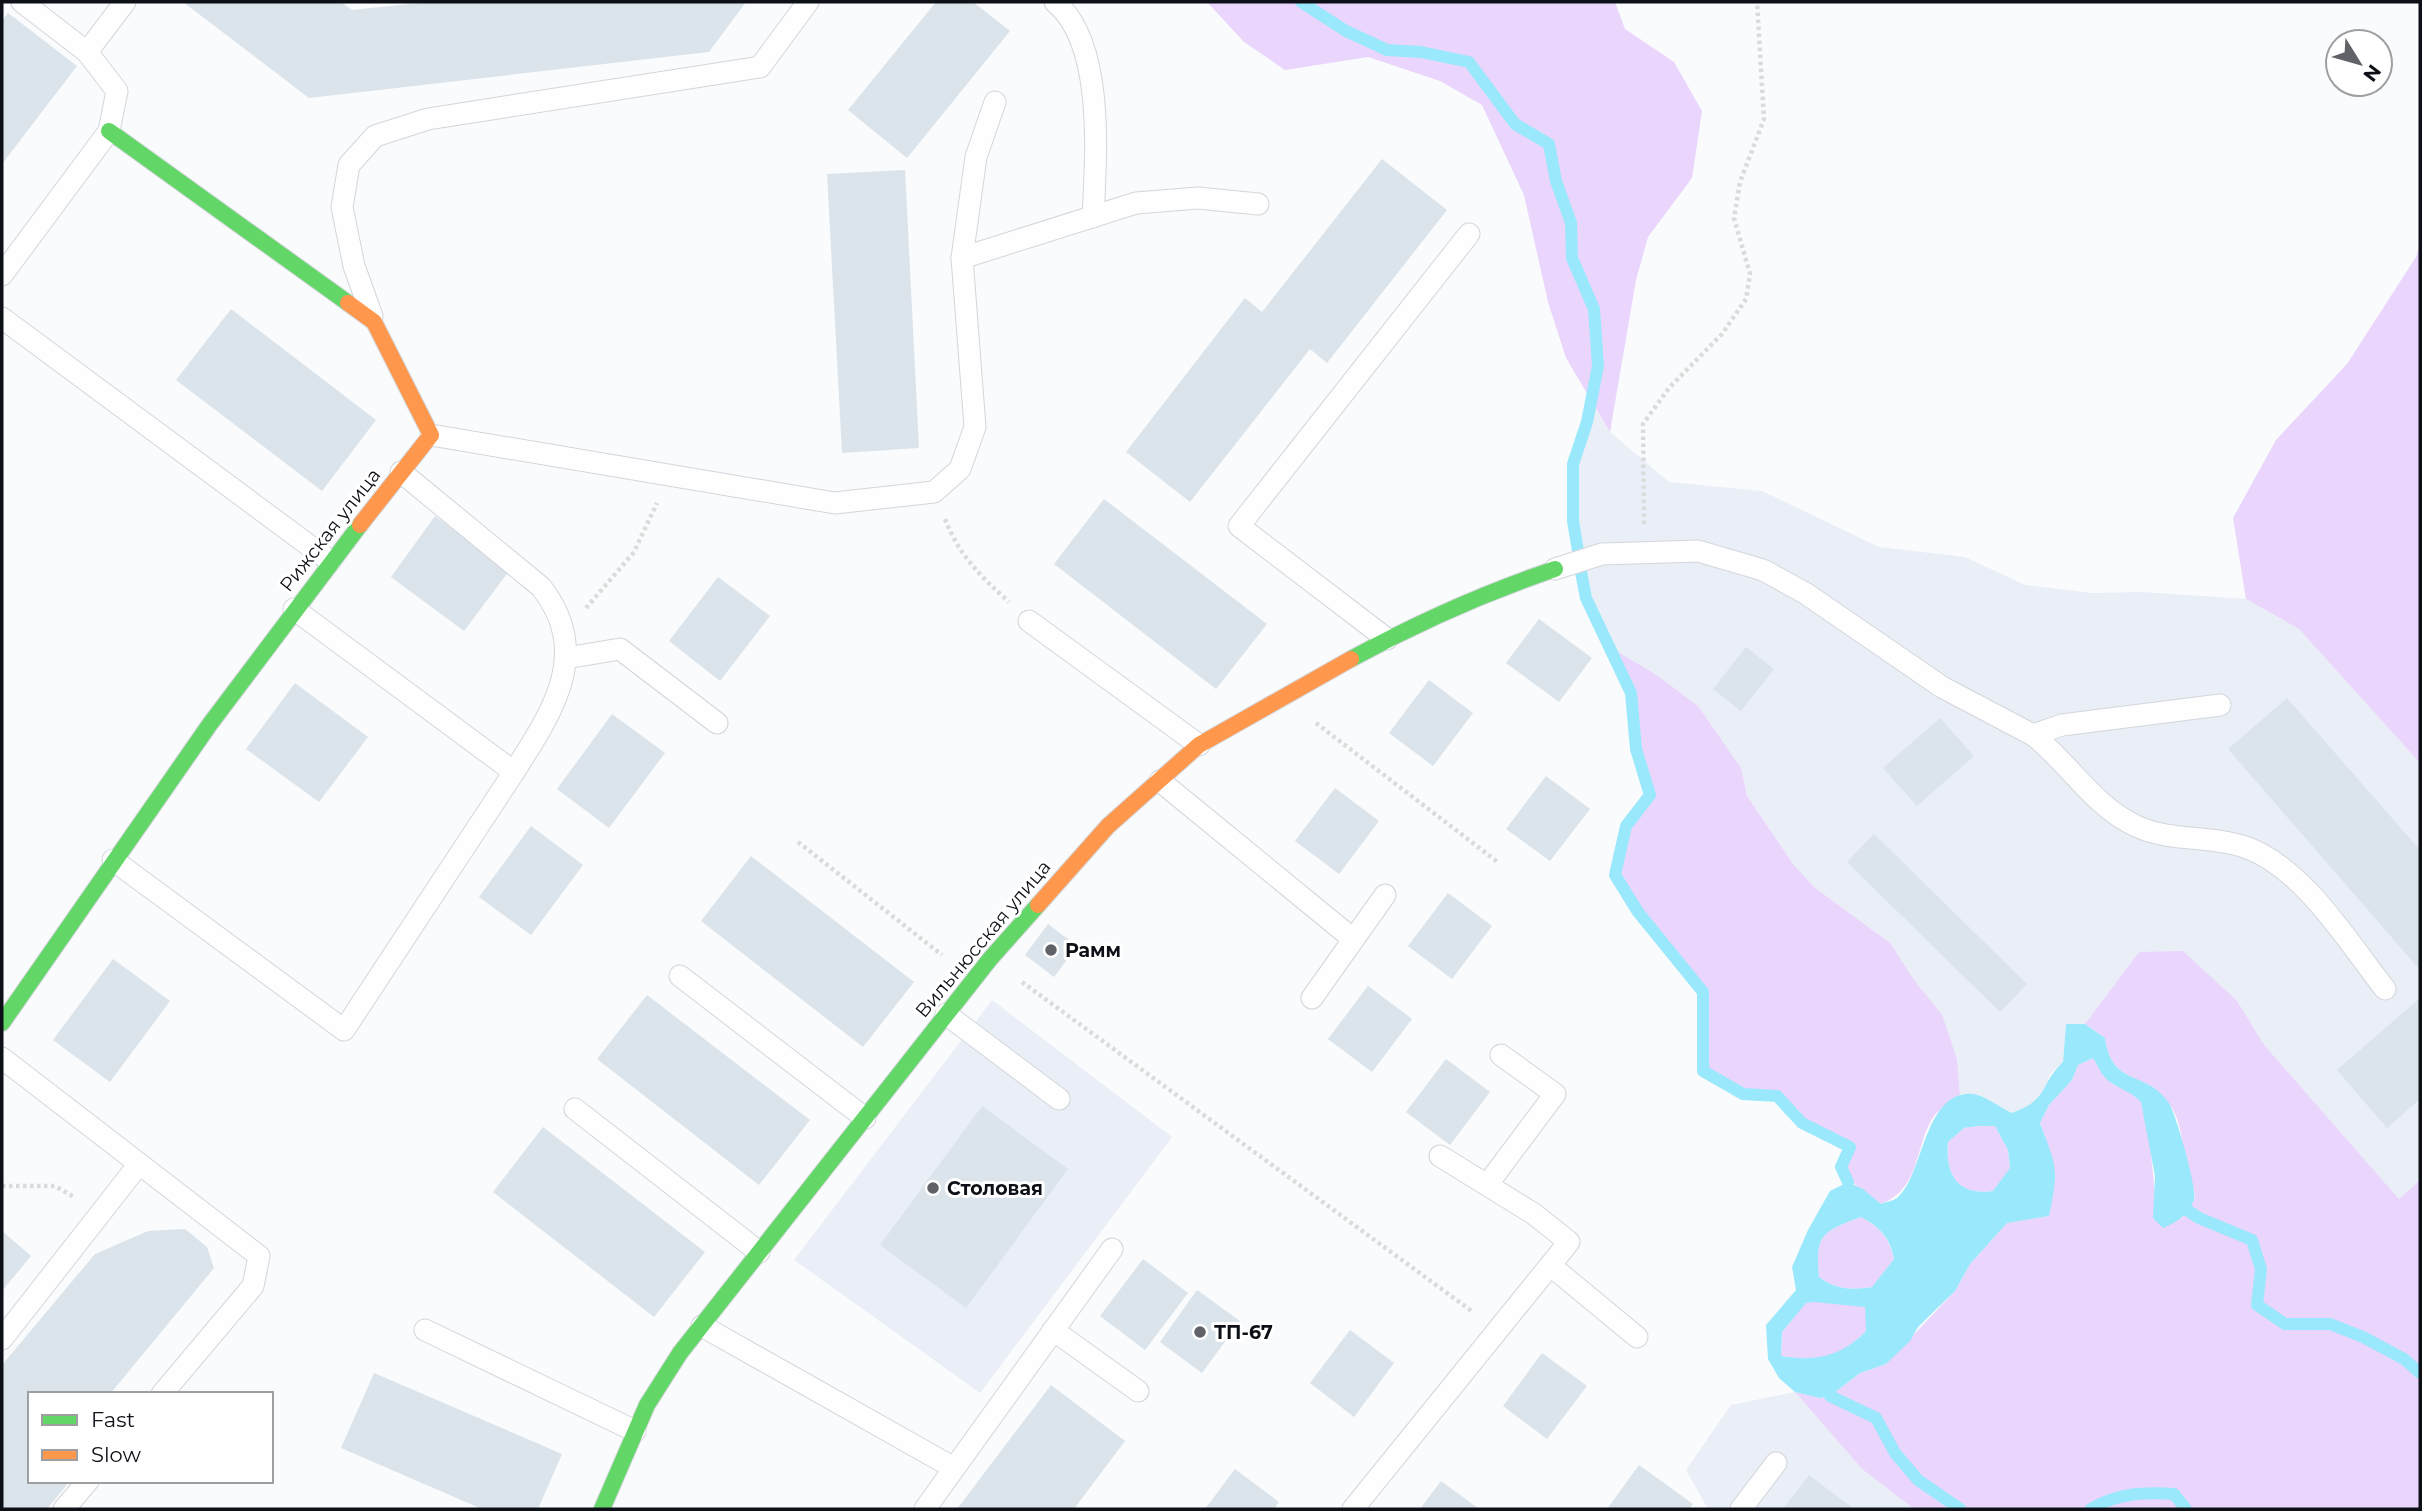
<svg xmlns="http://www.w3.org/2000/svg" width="2422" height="1511" viewBox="0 0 2422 1511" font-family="Montserrat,sans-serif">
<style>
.built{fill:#eaeef7}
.green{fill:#ead5fc}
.water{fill:#9ae8fb;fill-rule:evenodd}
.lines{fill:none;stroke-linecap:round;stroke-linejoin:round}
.stream{stroke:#9ae8fb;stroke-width:12}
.building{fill:#dbe4eb}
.lane-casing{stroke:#d3d6db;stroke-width:23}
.fast-casing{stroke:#d3d6db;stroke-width:18}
.slow-casing{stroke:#d3d6db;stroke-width:18}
.path{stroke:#dadbdb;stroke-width:4.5;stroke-dasharray:3.5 3.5;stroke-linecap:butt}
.lane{stroke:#fefeff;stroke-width:21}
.fast{stroke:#63d668;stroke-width:16}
.slow{stroke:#ff974d;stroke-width:16}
.poi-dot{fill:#606267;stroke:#fff;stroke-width:2.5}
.labels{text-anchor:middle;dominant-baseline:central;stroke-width:6;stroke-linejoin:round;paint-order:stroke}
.street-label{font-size:19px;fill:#0d1016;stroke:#fff}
.poi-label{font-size:19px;font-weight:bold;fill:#0d1016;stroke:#fff;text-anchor:start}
</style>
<rect width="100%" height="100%" fill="#f9fbfd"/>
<g class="built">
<polygon points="1591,401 1610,432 1669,482 1762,491 1879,547 1965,557 2025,585 2092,593 2142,592 2246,599 2299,629 2420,763 2420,1180 2399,1199 2265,1046 2237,1001 2139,952 2085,1024 2066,1024 2063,1062 2049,1075 2045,1093 2028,1106 2012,1113 1976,1094 1960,1095 1957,1059 1890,943 1814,887 1793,864 1747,796 1741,768 1698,706 1657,675 1611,648 1586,598 1573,521 1573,464"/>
<polygon points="992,1000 1172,1137 980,1393 794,1260"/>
<polygon points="1795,1392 1862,1469 1914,1509 1708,1509 1686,1470 1731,1405"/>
</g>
<g class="green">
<polygon points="1207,2 1615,2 1625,29 1674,62 1702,111 1692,178 1648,237 1636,280 1610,432 1566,358 1548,302 1524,195 1482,105 1440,81 1368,57 1285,70 1244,42"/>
<polygon points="2420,244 2420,763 2299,629 2246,599 2233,518 2276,440 2347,364 2416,257"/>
<path d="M1611,648L1657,675L1698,706L1741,768L1747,796L1793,864L1814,887L1890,943L1914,980L1942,1015L1957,1059L1960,1095C1953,1101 1940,1108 1934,1116C1914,1145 1922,1188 1881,1204C1866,1191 1850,1185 1841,1167L1850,1146L1802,1123L1777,1096L1743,1094L1703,1071V992L1638,912L1615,875L1626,826L1650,795L1636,749L1631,693Z"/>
<path d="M2183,951L2237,1001L2265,1046L2399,1199L2420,1180V1509H1914L1862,1469L1795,1392L1820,1398L1830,1396L1860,1373L1886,1364L1955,1291L1970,1264L2007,1223L2049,1216L2046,1139L2040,1123L2049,1105L2072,1080L2078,1065L2093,1058L2112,1084L2133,1093L2141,1102L2148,1126L2156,1203L2181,1219L2195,1198C2194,1188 2191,1182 2188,1172C2181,1148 2184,1120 2166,1100C2140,1071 2111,1083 2105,1038L2085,1024L2139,952Z"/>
<path d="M1978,1126H1995L2008,1150L2010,1169L1993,1191C1956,1196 1945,1174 1948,1142L1964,1128Z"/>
<path d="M1861,1217C1881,1228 1889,1238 1894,1259L1872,1287C1851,1290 1836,1290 1819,1277C1815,1234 1822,1232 1861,1217Z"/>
<path d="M1806,1302H1843L1866,1307V1331C1841,1357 1817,1362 1781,1356L1782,1332Z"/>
</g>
<path class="water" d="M2066,1024H2085L2105,1038C2112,1088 2146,1069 2169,1103C2176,1114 2198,1191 2194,1200C2188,1215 2177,1222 2163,1228L2153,1218L2155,1176L2141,1102C2132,1092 2124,1091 2113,1084C2102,1078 2099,1067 2093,1058L2078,1065L2072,1080L2049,1105L2040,1123C2057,1168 2059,1168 2049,1216L2007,1223L1970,1264L1955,1291L1918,1327L1910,1341L1886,1364L1860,1373L1830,1396L1820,1398L1795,1392L1779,1378L1768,1359L1766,1325L1796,1290L1792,1267L1808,1230L1830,1191L1848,1182L1863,1189L1881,1204C1885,1202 1893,1201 1897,1198C1924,1177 1923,1090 1973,1094C1984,1095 2001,1108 2012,1113C2051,1098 2038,1086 2063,1062ZM1978,1126H1995L2008,1150L2010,1168L1993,1191C1957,1196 1945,1174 1948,1142L1964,1128ZM1861,1217C1880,1227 1890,1238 1894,1259L1872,1287C1851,1290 1836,1290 1819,1277C1815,1234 1822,1232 1861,1217ZM1814,1302L1865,1307L1866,1331C1842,1356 1816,1362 1781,1356L1782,1332L1806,1303Z"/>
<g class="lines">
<g class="stream">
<polyline points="1301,2 1346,31 1387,50 1421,52 1469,62 1515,124 1549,144 1556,181 1571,223 1572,258 1594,309 1598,366 1587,422 1573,464 1573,521 1578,551"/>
<polyline points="1581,572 1586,598 1631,693 1636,749 1650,795 1626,826 1615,875 1638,912 1703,992 1703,1071 1743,1094 1777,1096 1802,1123 1850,1147 1841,1167 1848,1182"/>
<polyline points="2187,1210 2199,1218 2252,1240 2261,1269 2257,1305 2285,1324 2330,1324 2363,1337 2404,1359 2420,1373"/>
<polyline points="1830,1396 1876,1418 1895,1453 1918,1480 1960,1509"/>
<path d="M2091,1509C2118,1493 2144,1492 2174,1494L2186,1509"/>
</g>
</g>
<g class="building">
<polygon points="183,2 341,2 352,10 429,2 746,2 709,52 309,98"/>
<polygon points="936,2 973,2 1010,31 907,158 848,110"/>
<polygon points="8,13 77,66 2,164 2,21"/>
<polygon points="1382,159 1447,210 1327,363 1310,349 1190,502 1126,452 1245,298 1262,312"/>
<polygon points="905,170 919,448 842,453 827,174"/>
<polygon points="231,309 376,420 322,491 176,380"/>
<polygon points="1104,499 1267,624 1216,689 1054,564"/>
<polygon points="435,516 509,571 464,631 391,577"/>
<polygon points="718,577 770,616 720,681 669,641"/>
<polygon points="1539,619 1592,658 1559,702 1506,663"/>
<polygon points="1746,647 1774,669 1741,711 1713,689"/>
<polygon points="1429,680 1473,713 1433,766 1389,733"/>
<polygon points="295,683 368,737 319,802 246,749"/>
<polygon points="2287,698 2420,850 2420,970 2228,749"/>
<polygon points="612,714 665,753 609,828 557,789"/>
<polygon points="1940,718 1974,756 1917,806 1883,768"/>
<polygon points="1546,776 1590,809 1550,861 1506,829"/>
<polygon points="1335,788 1379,821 1339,874 1295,841"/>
<polygon points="531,826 583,865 531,935 479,897"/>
<polygon points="1874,834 2027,984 2000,1012 1847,862"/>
<polygon points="751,856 914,982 863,1047 701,921"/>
<polygon points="1448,893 1492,926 1452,979 1408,946"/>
<polygon points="1048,924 1077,946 1054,977 1025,955"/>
<polygon points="113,959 170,1001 110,1082 53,1040"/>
<polygon points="1368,986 1412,1019 1372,1072 1328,1039"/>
<polygon points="647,995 810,1120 759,1185 597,1059"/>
<polygon points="2420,998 2420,1099 2387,1128 2337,1070"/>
<polygon points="1446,1059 1490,1092 1450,1145 1406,1112"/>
<polygon points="982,1106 1068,1169 966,1308 880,1245"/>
<polygon points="543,1127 705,1252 654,1317 493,1192"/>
<polygon points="185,1229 207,1247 214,1268 110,1394 30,1394 30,1481 70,1481 47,1509 2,1509 2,1365 95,1254 148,1231"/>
<polygon points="2,1231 31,1256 2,1291"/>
<polygon points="1143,1259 1188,1293 1145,1350 1100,1316"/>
<polygon points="1197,1290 1240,1321 1202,1373 1160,1342"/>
<polygon points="1350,1330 1394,1363 1354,1417 1310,1383"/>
<polygon points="1542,1353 1587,1386 1547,1439 1503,1406"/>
<polygon points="374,1373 562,1454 538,1509 482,1509 341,1448"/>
<polygon points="1051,1385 1125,1441 1074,1509 957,1509"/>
<polygon points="1639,1465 1693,1504 1689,1509 1607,1509"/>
<polygon points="1235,1469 1279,1502 1274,1509 1205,1509"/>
<polygon points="1809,1475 1854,1509 1783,1509"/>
<polygon points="1441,1481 1479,1509 1420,1509"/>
</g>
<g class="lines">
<defs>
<g id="lane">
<polyline points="22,2 87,52"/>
<path d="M1055,2C1105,43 1096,157 1093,217"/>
<polyline points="962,258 1136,203 1198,198 1258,204"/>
<polyline points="2,275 109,131 117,91 87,52 125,2"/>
<polyline points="372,316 354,266 342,207 349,165 375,136 428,119 760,67 808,2"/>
<polyline points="2,318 330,561"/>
<polyline points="431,435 835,503 934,492 960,469 975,427 962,258 976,157 995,102"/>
<path d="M401,472L541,587C593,653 552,712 514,772"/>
<polyline points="1555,569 1602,554 1698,551 1763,570 1805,593 1942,687 2033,735 2062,725 2220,705"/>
<polyline points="1029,621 1199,745"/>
<polyline points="1387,639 1239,526 1469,234"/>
<polyline points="566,658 620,649 717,723"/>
<path d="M2033,735C2069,763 2093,806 2136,826C2170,842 2210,835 2245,847C2303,867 2348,942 2385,989"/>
<polyline points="1160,781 1353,939"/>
<polyline points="113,860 344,1030 514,772 294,609"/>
<polyline points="680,976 865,1118"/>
<polyline points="1312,998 1385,895"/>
<polyline points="946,1014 1059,1099"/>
<polyline points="2,1058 259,1256 253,1286 162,1394"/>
<polyline points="575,1109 759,1252"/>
<polyline points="1440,1156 1487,1185"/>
<polyline points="1551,1266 1637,1337"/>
<polyline points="702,1326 954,1468"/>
<polyline points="425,1330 635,1431"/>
<polyline points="1053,1330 1138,1391"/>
<polyline points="2,1339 139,1164"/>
<polyline points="64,1509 88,1481"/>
<polyline points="925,1509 1112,1249"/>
<polyline points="1353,1509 1569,1242 1534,1214 1487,1185 1555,1094 1501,1055"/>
<polyline points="1741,1509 1776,1463"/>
</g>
<g id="fast">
<polyline points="109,131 348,303"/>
<path d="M1351,659C1417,623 1484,593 1555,569"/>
<polyline points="2,1023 210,724 360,525"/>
<polyline points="602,1509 647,1405 680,1353 990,959 1038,905"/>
</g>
<g id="slow">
<polyline points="348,303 374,322 431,435 360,525"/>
<polyline points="1038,905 1108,826 1199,745 1351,659"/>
</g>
</defs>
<use href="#lane" class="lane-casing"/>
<use href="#fast" class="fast-casing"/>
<use href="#slow" class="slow-casing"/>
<g class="path">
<path d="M945,519C959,555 980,576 1009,602"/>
<polyline points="1644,524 1643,424 1669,388 1722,334 1746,299 1750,274 1734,218 1740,182 1764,119 1757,2"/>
<polyline points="586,608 634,552 657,503"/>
<polyline points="1316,723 1499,863"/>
<polyline points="798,842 942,955"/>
<polyline points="1022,982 1473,1312"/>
<polyline points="2,1186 55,1186 76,1198"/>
</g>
<use href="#lane" class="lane"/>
<use href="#fast" class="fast"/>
<use href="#slow" class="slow"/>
</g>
<g class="poi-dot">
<circle cx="1051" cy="950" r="7"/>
<circle cx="933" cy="1188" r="7"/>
<circle cx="1200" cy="1332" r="7"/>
</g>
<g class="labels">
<g class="street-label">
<text transform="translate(330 530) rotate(-52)">Рижская улица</text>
<text transform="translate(983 939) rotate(-50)">Вильнюсская улица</text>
</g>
<g class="poi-label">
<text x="1065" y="950">Рамм</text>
<text x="947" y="1188">Столовая</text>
<text x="1214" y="1332">ТП-67</text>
</g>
</g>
<rect width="2422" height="1511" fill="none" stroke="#0d1016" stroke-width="7"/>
<rect x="28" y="1392" width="245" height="91" fill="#ffffff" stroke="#9e9fa2" stroke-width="2"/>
<rect x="42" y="1415" width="35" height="10" fill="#63d668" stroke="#9e9fa2" stroke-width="2"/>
<text x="91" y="1427" font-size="21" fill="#0d1016">Fast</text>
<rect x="42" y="1450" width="35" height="10" fill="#ff974d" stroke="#9e9fa2" stroke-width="2"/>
<text x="91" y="1462" font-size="21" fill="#0d1016">Slow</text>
<g transform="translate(2359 63) rotate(127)"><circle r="33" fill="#ffffff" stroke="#9e9fa2" stroke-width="2"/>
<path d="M0-5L12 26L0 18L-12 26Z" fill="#606267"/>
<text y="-10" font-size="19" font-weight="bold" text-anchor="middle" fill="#0d1016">N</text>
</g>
</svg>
